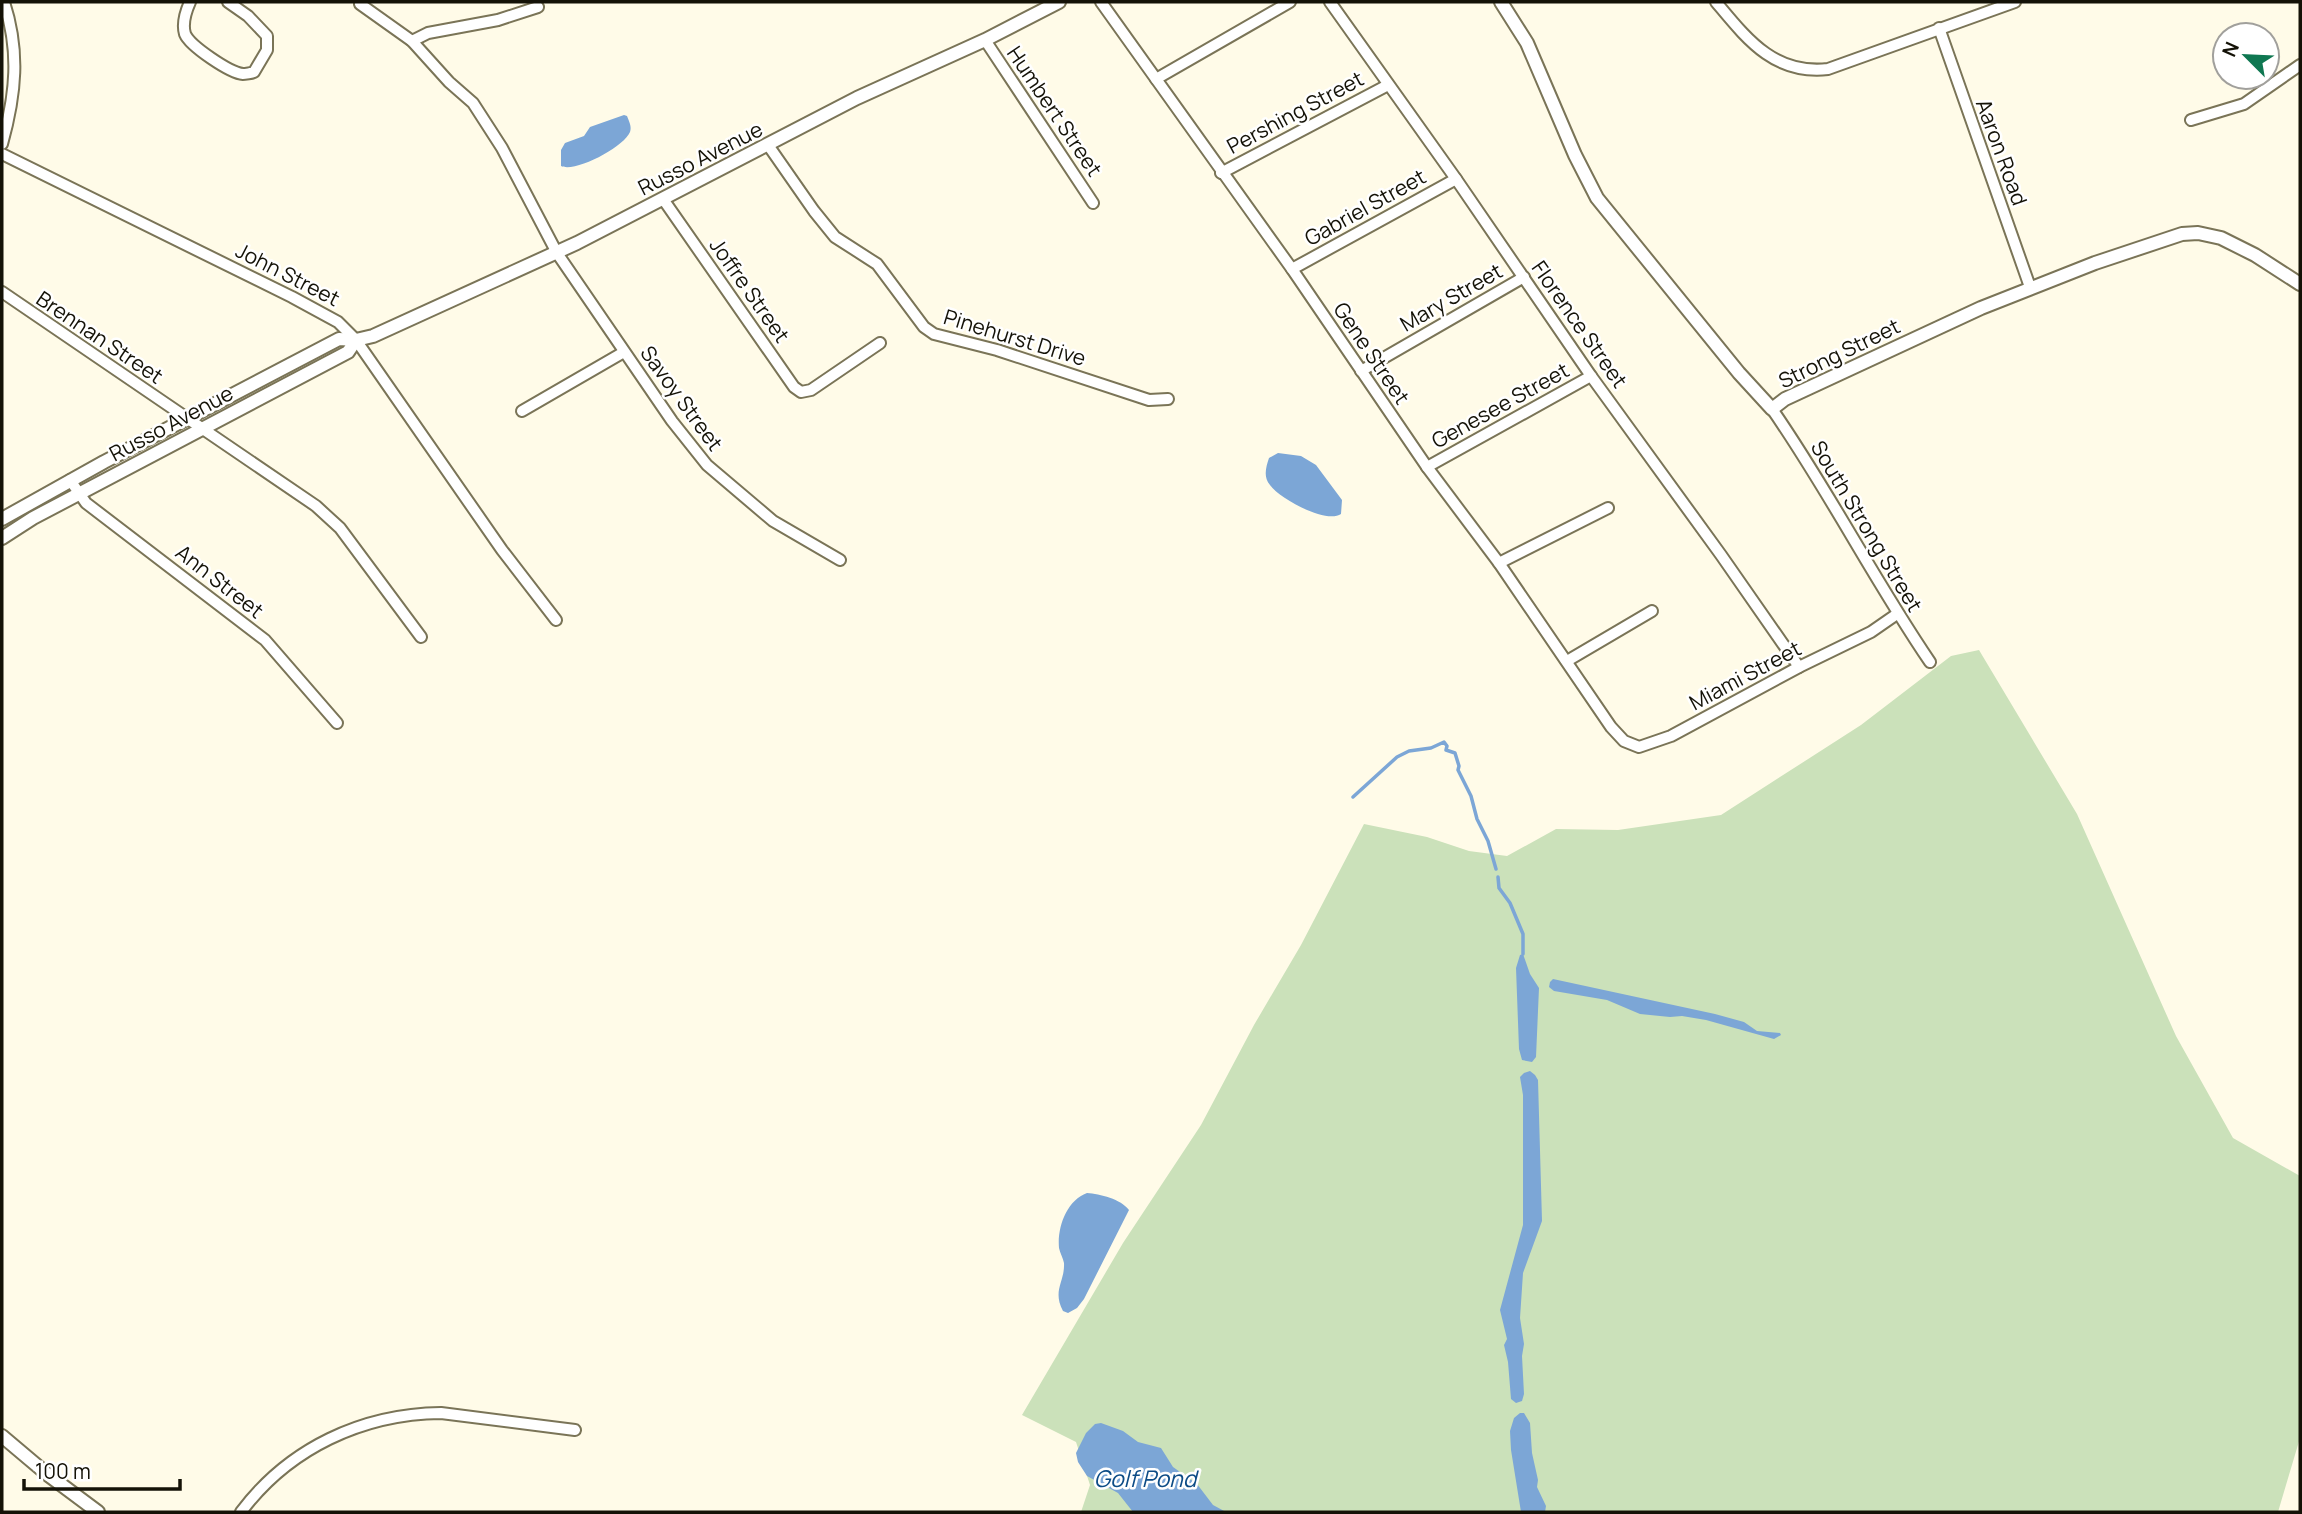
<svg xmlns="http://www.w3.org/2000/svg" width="2302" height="1514" viewBox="0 0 2302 1514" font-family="Manrope,sans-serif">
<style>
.green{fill:#cbe1ba}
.water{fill:#7ca6d6}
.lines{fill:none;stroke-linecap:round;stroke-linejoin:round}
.stream{stroke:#7ca6d6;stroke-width:3.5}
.minor-casing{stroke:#7a7457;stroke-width:14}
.tertiary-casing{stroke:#7a7457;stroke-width:16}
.minor{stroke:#fff;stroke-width:10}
.tertiary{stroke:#fff;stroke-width:12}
.labels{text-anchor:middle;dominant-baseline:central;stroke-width:5;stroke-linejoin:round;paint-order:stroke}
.street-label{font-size:21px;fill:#141207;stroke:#fff}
.water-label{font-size:23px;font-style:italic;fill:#0d4c86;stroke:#fff}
</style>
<rect width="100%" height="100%" fill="#fffbe8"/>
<polygon class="green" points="1979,650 2077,814 2176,1036 2233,1138 2300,1176 2300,1438 2278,1512 1081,1512 1090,1485 1076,1442 1022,1415 1123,1243 1201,1125 1254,1025 1301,945 1364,824 1427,837 1469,851 1507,856 1556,829 1618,830 1721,815 1861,725 1951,656"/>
<g class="water">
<path d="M624,115L627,116C629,121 632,127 630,132C624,147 575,173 561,166V150L565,143L584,136L590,127Z"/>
<path d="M1278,453L1301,456L1316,465L1342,500L1341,514C1326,524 1280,499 1270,485C1263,477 1266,467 1269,458Z"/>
<polygon points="1523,954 1530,974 1539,988 1536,1057 1532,1062 1522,1060 1519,1049 1516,968 1520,955"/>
<polygon points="1553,979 1715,1014 1744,1022 1757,1031 1780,1033 1781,1035 1774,1039 1706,1020 1682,1016 1670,1017 1640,1014 1607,1000 1554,991 1549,987 1550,982"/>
<polygon points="1530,1071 1535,1075 1538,1080 1542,1221 1523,1273 1520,1318 1524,1344 1522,1356 1524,1394 1522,1401 1516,1403 1511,1399 1508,1362 1504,1345 1507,1339 1500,1310 1523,1225 1523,1095 1520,1077 1524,1073"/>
<path d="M1087,1193C1100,1194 1121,1199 1129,1210L1084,1299L1077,1308L1068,1313L1063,1311C1052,1290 1065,1282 1064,1263C1063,1258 1060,1253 1059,1248C1057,1227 1067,1200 1087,1193Z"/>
<polygon points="1520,1413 1524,1413 1530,1423 1532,1453 1538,1480 1537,1487 1546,1506 1545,1512 1521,1512 1511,1450 1510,1431 1514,1418"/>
<polygon points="1101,1423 1123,1431 1138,1442 1161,1448 1173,1467 1197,1484 1213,1505 1226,1512 1133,1512 1118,1493 1087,1476 1078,1462 1076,1453 1086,1433 1095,1424"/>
</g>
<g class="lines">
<g class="stream">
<polyline points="1353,797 1397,757 1409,751 1431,748 1444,742 1447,746 1446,750 1455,753 1459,766 1458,770 1471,796 1477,819 1488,841 1496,869"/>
<polyline points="1498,877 1499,888 1510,903 1523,934 1523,954"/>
</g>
<defs>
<g id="minor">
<path d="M190,2C186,11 182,24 185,34C190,46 230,73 243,74C244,74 253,73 254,72L267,50V36L248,16L228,2"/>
<polyline points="1101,2 1292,269 1427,467 1499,563 1611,727 1624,741 1639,747 1671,736 1799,667 1871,632 1897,614"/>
<polyline points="1330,2 1456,179 1591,376 1721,555 1799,667"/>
<path d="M1716,2C1747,39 1774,75 1828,69L2015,2"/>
<polyline points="360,4 412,41 449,82 473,103 502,148 557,253 672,421 707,465 773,521 840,560"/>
<polyline points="1939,28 2030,287"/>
<polyline points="985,40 1093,203"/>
<polyline points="412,41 428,33 498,20 538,7"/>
<polyline points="1156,79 1290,2"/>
<polyline points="2191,120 2244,104 2300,65"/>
<path d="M2,144C16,94 20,51 4,2"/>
<polyline points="768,145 814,211 835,237 877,264 924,327 934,334 997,350 1149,400 1168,399"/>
<polyline points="2,154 292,297 338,322 356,340 502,550 556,620"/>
<polyline points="1221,173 1388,85"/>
<polyline points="663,199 794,387 801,392 811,390 880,343"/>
<polyline points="1292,269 1456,179"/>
<polyline points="2,292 316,506 340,528 421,637"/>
<polyline points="1361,371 1524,277"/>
<path d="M1772,409C1829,491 1874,580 1930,662"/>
<polyline points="522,411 624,352"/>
<polyline points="1427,467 1591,376"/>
<polyline points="70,480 86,503 265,640 337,723"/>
<polyline points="1499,563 1608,508"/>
<polyline points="1567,661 1652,611"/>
<path d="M241,1512C289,1448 362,1414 441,1413L575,1430"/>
</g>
<g id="tertiary">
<polyline points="1501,2 1527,43 1575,155 1597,198 1739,373 1772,409 1785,399 1981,308 2095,263 2182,234 2198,233 2221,238 2255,255 2300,284"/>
<polyline points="2,519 104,462 339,339 356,340 373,336 577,243 857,98 985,40 1059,2"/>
<polyline points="2,538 33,518 348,352 356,340"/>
<polyline points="2,1436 47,1474 98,1512"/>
</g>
</defs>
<use href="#minor" class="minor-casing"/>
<use href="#tertiary" class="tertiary-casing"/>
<use href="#minor" class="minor"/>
<use href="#tertiary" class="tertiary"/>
</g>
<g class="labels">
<g class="street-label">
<text transform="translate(1055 111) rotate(56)">Humbert Street</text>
<text transform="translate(1295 112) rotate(-28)">Pershing Street</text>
<text transform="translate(2002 152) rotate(70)">Aaron Road</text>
<text transform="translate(700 158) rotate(-27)">Russo Avenue</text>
<text transform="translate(1365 207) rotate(-29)">Gabriel Street</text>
<text transform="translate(288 274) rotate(27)">John Street</text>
<text transform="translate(750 290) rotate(55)">Joffre Street</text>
<text transform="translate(1451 297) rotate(-30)">Mary Street</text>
<text transform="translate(1580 324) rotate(55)">Florence Street</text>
<text transform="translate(100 337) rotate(34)">Brennan Street</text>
<text transform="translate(1015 337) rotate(17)">Pinehurst Drive</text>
<text transform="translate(1372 353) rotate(56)">Gene Street</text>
<text transform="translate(1839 353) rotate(-26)">Strong Street</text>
<text transform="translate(682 398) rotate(54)">Savoy Street</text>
<text transform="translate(1500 405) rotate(-29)">Genesee Street</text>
<text transform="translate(171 423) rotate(-28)">Russo Avenue</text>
<text transform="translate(1867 526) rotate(59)">South Strong Street</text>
<text transform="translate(220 581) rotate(38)">Ann Street</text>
<text transform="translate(1745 675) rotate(-28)">Miami Street</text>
</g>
<g class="water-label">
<text x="1145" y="1478">Golf Pond</text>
</g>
</g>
<rect width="2302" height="1514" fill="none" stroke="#141207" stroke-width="7"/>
<g transform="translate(2246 56) rotate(294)"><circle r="33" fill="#ffffff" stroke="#a1a09c" stroke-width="2"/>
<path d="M0-5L12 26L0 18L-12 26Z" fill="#0f7751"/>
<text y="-10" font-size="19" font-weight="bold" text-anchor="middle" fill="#141207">N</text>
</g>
<path d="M24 1479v10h156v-10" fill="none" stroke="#141207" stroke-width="3.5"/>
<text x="35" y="1479" font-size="21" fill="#141207" stroke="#ffffff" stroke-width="5" paint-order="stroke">100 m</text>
</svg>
